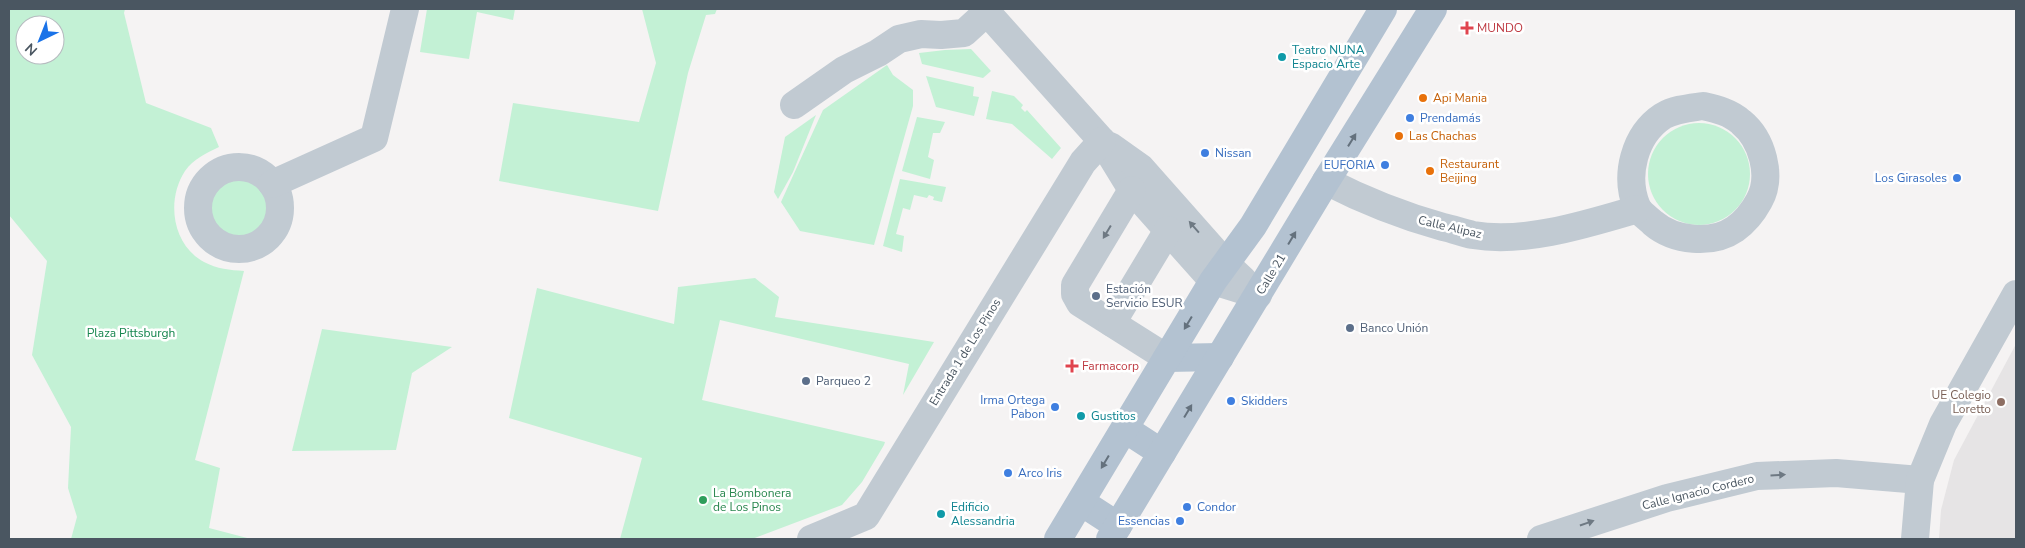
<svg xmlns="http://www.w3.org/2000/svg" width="2025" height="548" viewBox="0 0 2025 548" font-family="'Nunito Sans',sans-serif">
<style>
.education{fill:#e6e4e5}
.green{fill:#c3f1d5;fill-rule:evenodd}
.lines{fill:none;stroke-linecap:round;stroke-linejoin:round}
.minor{stroke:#c1cad2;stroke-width:28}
.major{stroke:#b3c2d1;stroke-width:28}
.oneway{fill:#64717d}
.oneway2{fill:#6e7983}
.health-dot{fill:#e0444e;stroke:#fff;stroke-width:2}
.culture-dot{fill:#0f9aa8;stroke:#fff;stroke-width:2}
.food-dot{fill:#e8710a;stroke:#fff;stroke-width:2}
.shop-dot{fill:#3f7fe0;stroke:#fff;stroke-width:2}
.service-dot{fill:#5c6f8a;stroke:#fff;stroke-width:2}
.education-dot{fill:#8d6e63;stroke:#fff;stroke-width:2}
.leisure-dot{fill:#2e9e5b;stroke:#fff;stroke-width:2}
.labels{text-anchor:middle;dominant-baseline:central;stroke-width:5;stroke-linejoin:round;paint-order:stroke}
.health-label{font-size:12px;fill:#be3a42;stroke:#fff;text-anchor:start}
.culture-label{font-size:12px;fill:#0d838f;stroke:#fff;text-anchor:start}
.food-label{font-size:12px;fill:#c56008;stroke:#fff;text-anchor:start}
.shop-label{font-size:12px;fill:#366cbe;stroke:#fff;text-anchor:start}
.street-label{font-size:12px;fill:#4a5661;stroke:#fff}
.service-label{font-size:12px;fill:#4e5e75;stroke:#fff;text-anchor:start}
.park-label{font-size:12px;fill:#17864f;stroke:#fff}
.education-label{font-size:12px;fill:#785e54;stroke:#fff;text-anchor:end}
.leisure-label{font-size:12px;fill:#27864d;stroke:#fff;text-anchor:start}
</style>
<rect width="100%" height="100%" fill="#f5f3f3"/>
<polygon class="education" points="2016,344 2016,539 1939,539 1941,510 1954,460"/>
<g class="green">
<path d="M9,9H125L124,13L146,103L211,128L219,147C207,153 193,159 185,171C166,200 172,245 204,262C217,269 230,270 244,271L195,460L220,468L209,528L251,539H71L77,517L68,488L71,427L32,355L47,261L9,215ZM25,25H55V55H25Z"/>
<polygon points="427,9 515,9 513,20 477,12 469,59 420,52"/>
<polygon points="642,9 717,9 715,14 706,15 688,73 658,211 499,181 513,103 639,122 656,63"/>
<polygon points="971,49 991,71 983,78 922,64 919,53 945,50"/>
<polygon points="887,65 893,75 913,90 913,106 874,245 800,231 781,202 823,110"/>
<polygon points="926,76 974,87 973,96 979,97 974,116 936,107"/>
<polygon points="992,91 1014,96 1023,105 1021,108 1025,112 1027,110 1061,148 1052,159 1012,124 986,119"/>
<polygon points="816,115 793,172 778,199 774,192 785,137"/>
<polygon points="917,117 945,122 940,133 933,133 928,157 934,160 930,179 902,171"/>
<circle cx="1699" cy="174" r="51"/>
<circle cx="239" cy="206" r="30"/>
<polygon points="900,179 946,187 942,202 933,200 934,197 929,195 927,198 914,195 910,210 903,208 896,234 904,236 902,252 883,246"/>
<polygon points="755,278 779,297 775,317 934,342 903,395 909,364 720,320 702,400 885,442 884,445 862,482 842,505 752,539 620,539 642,458 509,418 537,288 674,324 678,287"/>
<polygon points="322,329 452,347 412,373 396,450 292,451"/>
</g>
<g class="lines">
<g class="minor">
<polyline points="984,9 1102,141 1132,190 1213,281 1258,295"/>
<polyline points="794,105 844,70 878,53 899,39 921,34 941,35 964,33 987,12"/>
<path d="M1703,106C1716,109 1730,112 1741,122C1762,139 1773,176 1759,201C1753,212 1745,222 1735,229C1712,245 1674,241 1653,223C1649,219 1640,213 1637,207C1624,176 1634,135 1663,116C1675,109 1689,108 1703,106Z"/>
<polyline points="1110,146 1141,168 1226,264 1243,280"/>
<circle cx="239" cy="208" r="41"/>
<path d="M1326,181C1363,200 1403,216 1443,227C1453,229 1463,233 1473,235C1525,244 1587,224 1638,209"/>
<polyline points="272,184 374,138 405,9"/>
<polyline points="1132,190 1075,285 1075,294 1080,303 1167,358"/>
<polyline points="1112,323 1168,230"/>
<polyline points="811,539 866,516 1083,162 1102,141"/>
<polyline points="1541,539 1667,498 1757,476 1836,473 1920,480"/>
<polyline points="1915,539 1920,480 1943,424 2016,294"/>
</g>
<g class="major">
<polyline points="1167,358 1220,357"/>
<polyline points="1125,429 1162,453"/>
<polyline points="1081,502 1118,526"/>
<polyline points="1058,539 1213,281 1253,226 1383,9"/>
<polyline points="1110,539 1326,181 1433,9"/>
</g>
</g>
<defs><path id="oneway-solid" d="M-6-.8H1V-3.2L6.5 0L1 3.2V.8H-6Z" transform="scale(1.25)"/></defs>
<g class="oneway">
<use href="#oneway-solid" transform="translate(1352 140) rotate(-58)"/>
<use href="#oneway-solid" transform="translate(1292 238) rotate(-59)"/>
<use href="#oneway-solid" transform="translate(1188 323) rotate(121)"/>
<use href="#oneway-solid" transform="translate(1188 411) rotate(-59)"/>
<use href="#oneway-solid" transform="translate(1105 462) rotate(121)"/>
</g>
<g class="oneway2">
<use href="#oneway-solid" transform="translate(1194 227) rotate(-131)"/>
<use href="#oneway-solid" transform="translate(1107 232) rotate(121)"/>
<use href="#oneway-solid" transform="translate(1778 475) rotate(-3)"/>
<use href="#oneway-solid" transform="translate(1587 523) rotate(-19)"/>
</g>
<g class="health-dot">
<path d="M1464.5 20.5h5v5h5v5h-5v5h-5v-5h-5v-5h5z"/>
<path d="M1069.5 358.5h5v5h5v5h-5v5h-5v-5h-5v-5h5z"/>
</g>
<g class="culture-dot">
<circle cx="1282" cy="57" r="5"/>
<circle cx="1081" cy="416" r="5"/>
<circle cx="941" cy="514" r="5"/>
</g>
<g class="food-dot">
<circle cx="1423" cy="98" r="5"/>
<circle cx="1399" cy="136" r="5"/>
<circle cx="1430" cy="171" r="5"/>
</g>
<g class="shop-dot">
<circle cx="1410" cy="118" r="5"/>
<circle cx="1205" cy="153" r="5"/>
<circle cx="1385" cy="165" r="5"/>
<circle cx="1957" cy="178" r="5"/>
<circle cx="1231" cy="401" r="5"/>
<circle cx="1055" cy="407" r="5"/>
<circle cx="1008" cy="473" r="5"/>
<circle cx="1187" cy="507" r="5"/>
<circle cx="1180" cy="521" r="5"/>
</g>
<g class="service-dot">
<circle cx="1096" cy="296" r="5"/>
<circle cx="1350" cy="328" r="5"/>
<circle cx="806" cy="381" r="5"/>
</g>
<circle class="education-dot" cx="2001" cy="402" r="5"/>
<circle class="leisure-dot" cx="703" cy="500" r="5"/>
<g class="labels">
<g class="health-label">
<text x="1477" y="28">MUNDO</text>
<text x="1082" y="366">Farmacorp</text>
</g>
<g class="culture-label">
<text x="1292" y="50">Teatro NUNA<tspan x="1292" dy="14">Espacio Arte</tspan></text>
<text x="1091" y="416">Gustitos</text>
<text x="951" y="507">Edificio<tspan x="951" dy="14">Alessandria</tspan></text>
</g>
<g class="food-label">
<text x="1433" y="98">Api Mania</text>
<text x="1409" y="136">Las Chachas</text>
<text x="1440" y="164">Restaurant<tspan x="1440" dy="14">Beijing</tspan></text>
</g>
<g class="shop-label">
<text x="1420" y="118">Prendamás</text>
<text x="1215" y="153">Nissan</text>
<text x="1375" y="165" text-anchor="end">EUFORIA</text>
<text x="1947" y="178" text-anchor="end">Los Girasoles</text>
<text x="1045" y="400" text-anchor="end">Irma Ortega<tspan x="1045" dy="14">Pabon</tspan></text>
<text x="1241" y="401">Skidders</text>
<text x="1018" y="473">Arco Iris</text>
<text x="1197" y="507">Condor</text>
<text x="1170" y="521" text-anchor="end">Essencias</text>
</g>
<g class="street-label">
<text transform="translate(1450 227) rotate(13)">Calle Alipaz</text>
<text transform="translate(1271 274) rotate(-59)">Calle 21</text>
<text transform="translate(965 352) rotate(-58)">Entrada 1 de Los Pinos</text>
<text transform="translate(1698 492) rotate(-14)">Calle Ignacio Cordero</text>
</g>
<g class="service-label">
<text x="1106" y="289">Estación<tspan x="1106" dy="14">Servicio ESUR</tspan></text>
<text x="1360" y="328">Banco Unión</text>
<text x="816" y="381">Parqueo 2</text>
</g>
<g class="park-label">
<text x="131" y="333">Plaza Pittsburgh</text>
</g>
<g class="education-label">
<text x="1991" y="395">UE Colegio<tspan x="1991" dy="14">Loretto</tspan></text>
</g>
<g class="leisure-label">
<text x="713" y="493">La Bombonera<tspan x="713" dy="14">de Los Pinos</tspan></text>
</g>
</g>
<rect width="2025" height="548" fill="none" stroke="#4a5661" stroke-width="20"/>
<g transform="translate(40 40) rotate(223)"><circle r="24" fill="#ffffff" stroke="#b7bbc0"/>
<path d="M0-4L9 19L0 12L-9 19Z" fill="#1a73e8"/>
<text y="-8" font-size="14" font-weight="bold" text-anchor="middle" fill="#4a5661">N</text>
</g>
</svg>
